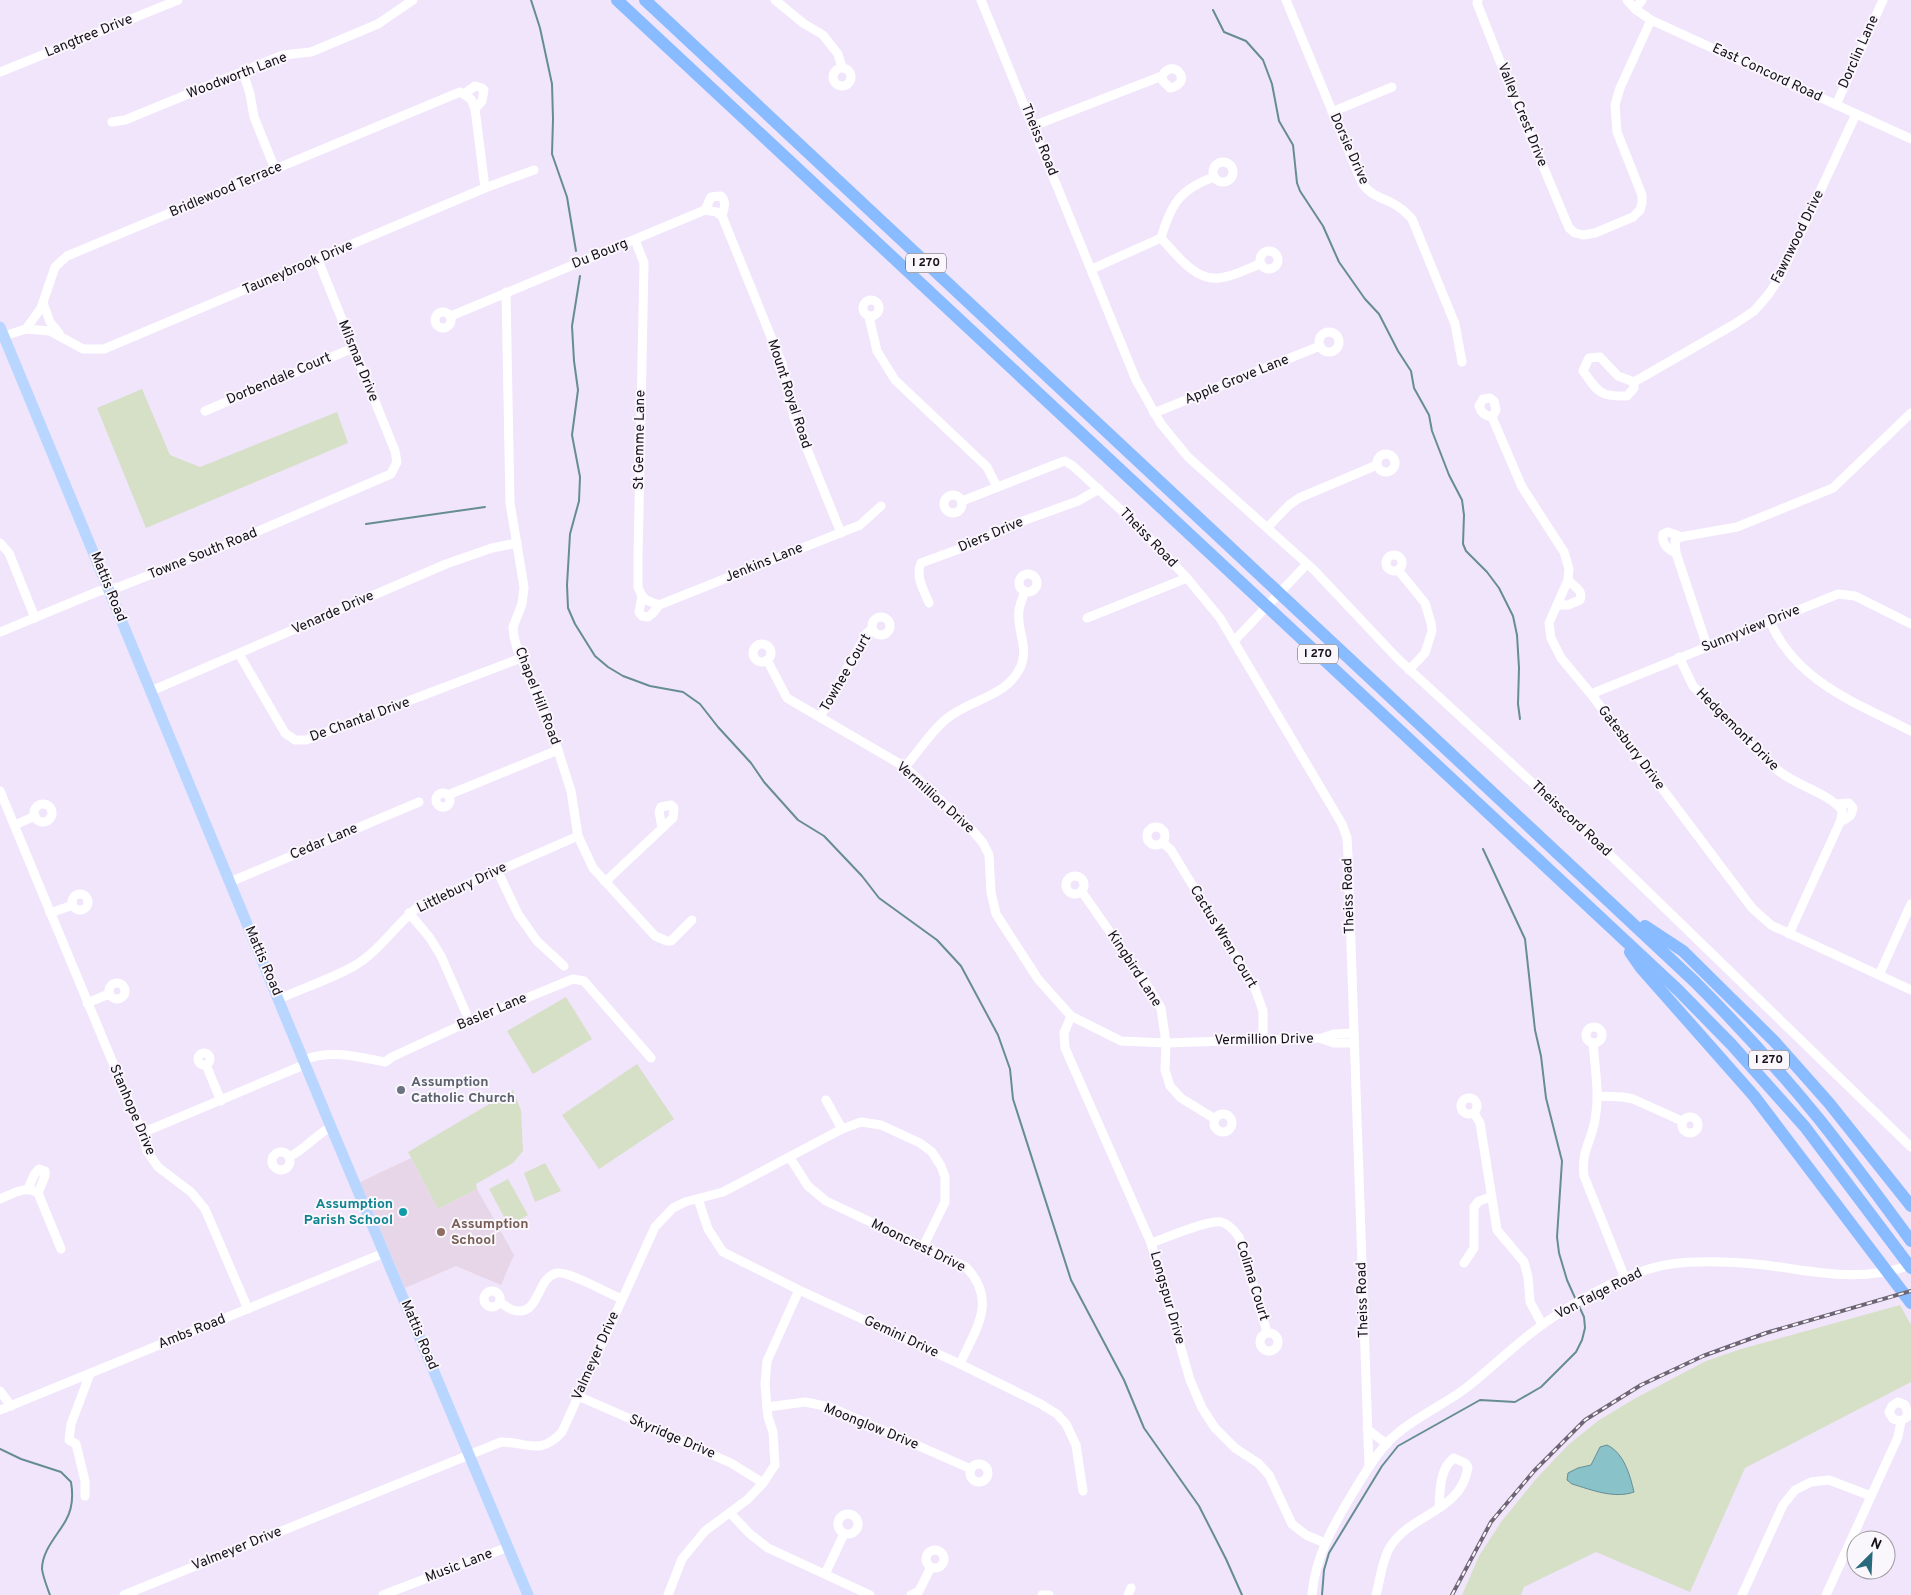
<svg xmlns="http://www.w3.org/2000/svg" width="1911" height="1595" viewBox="0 0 1911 1595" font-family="Overpass,sans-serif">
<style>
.education{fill:#e7d6e8}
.green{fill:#d6e0c6;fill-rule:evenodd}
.water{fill:#89c2c9;stroke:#668c94}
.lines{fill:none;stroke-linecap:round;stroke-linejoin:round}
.stream{stroke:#668c94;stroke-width:2}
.minor{stroke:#fff;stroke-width:9}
.major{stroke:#b8d6ff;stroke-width:11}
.highway{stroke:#8bf;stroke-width:12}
.rail-casing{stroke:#6d6574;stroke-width:4}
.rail{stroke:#f9f6fc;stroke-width:2;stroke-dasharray:5.5;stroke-linecap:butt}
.worship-dot{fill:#6b7280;stroke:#f9f6fc;stroke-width:2}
.culture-dot{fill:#0f9aa8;stroke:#f9f6fc;stroke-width:2}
.education-dot{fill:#8d6e63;stroke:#f9f6fc;stroke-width:2}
.labels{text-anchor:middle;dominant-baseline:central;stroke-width:4;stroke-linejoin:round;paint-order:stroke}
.shield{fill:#f9f6fc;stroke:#59545d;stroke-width:1}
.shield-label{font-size:12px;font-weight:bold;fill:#150f19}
.street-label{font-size:14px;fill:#150f19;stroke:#f9f6fc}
.worship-label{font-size:14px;font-weight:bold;fill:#5b616d;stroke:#f9f6fc;text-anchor:start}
.culture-label{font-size:14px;font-weight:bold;fill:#0d838f;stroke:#f9f6fc;text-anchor:end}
.education-label{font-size:14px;font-weight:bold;fill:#785e54;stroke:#f9f6fc;text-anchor:start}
</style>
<rect width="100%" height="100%" fill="#f1e5fc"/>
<polygon class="education" points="411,1158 438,1209 477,1189 514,1255 501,1285 456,1266 405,1288 360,1182"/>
<g class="green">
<polygon points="142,389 170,455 200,467 337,412 348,443 146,528 97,408"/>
<polygon points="566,997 592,1039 533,1074 507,1031"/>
<polygon points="637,1064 674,1119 599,1169 562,1115"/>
<polygon points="513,1090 521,1110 523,1151 513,1163 476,1184 477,1189 438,1209 408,1152"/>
<polygon points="545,1163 561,1191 535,1202 524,1173"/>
<polygon points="508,1179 528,1215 509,1226 489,1189"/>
<path d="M1900,1305L1911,1325V1382L1745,1468L1690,1592L1596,1552L1524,1587L1521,1595H1462L1479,1556L1501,1522L1536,1479L1568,1445L1599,1420L1634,1399L1706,1361L1741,1349ZM1600,1447L1613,1495L1572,1484L1567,1480L1578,1468L1591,1465Z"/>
</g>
<path class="water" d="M1607,1445C1624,1453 1630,1475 1634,1492C1614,1499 1592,1490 1572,1484L1567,1480L1568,1473L1578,1468L1591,1465L1600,1447Z"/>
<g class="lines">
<g class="stream">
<polyline points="531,0 540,28 552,84 553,119 552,154 567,197 576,251"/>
<polyline points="1213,10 1224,32 1246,41 1263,60 1272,84 1279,121 1293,145 1297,183 1300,191 1323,226 1339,262 1365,299 1379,314 1398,351 1411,371 1414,388 1429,415 1432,431 1449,475 1462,500 1464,515 1463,544 1466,551 1487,572 1499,588 1513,616 1517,635 1519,668 1518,704 1520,719"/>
<polyline points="580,276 572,326 574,361 578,390 572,435 580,477 579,501 570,534 567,585 568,608 575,624 595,656 608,667 623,676 650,686 683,692 700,704 718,727 751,763 764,782 798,820 824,836 862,876 879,898 937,940 961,966 998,1035 1010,1069 1013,1099 1071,1280 1124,1380 1144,1428 1199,1506 1226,1559 1242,1595"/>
<polyline points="366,524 485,507"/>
<polyline points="1483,849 1525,939 1535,1030 1541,1056 1546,1098 1562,1161 1557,1237 1559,1253 1567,1280 1576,1300"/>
<path d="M0,1449L21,1459L61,1472L71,1482C73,1494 73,1508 66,1520C58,1535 42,1550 42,1569C43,1577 47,1587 50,1595"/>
<polyline points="1322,1595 1324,1570 1329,1553 1382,1466 1398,1446 1480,1400 1515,1402 1541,1387 1576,1352 1582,1340 1585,1328 1584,1317 1578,1304"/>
</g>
<g class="minor">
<polyline points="775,0 803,23 823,35 838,54 842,67"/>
<polyline points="981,0 1136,380 1161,424 1188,457 1314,570 1398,659 1603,848 1911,1147"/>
<path d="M1286,0L1362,183C1370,195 1380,197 1392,203C1400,207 1406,212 1412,219L1455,324L1462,362"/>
<polyline points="1478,0 1477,3 1514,97 1569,228 1575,233 1583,235 1595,233 1633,217 1640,210 1642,203 1642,195 1617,132 1615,105 1620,88 1651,20"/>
<polyline points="1627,0 1635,9 1651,20 1911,139"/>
<polyline points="1635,9 1642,0"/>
<circle cx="842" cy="77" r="9"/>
<polyline points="0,72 178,0"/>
<polyline points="243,72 250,94 254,117 275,169"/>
<polyline points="464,94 475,86 482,88 484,90 482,101 475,109"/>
<polyline points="1836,105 1883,0"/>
<polyline points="1332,112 1392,87"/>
<polyline points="112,122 125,120 283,55 311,52 378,24 413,0"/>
<path d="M1033,126L1162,76C1173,56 1195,83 1170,88L1163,81L1162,76"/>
<circle cx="1223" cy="172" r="10"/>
<polyline points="705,210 716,212 722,216 782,364 794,417 841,533"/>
<path d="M1161,238C1176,254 1195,281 1219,278C1233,277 1247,269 1260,264"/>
<polyline points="635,240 644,263 638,557 638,587 642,596 639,612 642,616 648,617 653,613 659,605"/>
<circle cx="1269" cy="260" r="9"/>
<path d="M1092,269L1161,238C1171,204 1180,189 1214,177"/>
<polyline points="506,292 510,503 524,587 522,604 513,627 514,637 517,648 556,744 571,791 578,836 593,868 655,936 667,941 671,941 692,920"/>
<circle cx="871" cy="308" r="8"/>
<polyline points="43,303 50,322 59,333"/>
<circle cx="443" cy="320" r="8"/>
<path d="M451,316L705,210L711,197L721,196C727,203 724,208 722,216"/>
<polyline points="869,317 877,351 895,380 987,467 997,487"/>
<polyline points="26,329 41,308 55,267 67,256 460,92 471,99 475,109 485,188"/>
<circle cx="1329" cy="342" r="10"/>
<polyline points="4,336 26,329 50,331 83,349 104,349 485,188 534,170"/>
<path d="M1634,382V388L1627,396C1600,397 1598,392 1583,371L1589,358L1600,357L1618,376L1634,382L1733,325L1754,311L1768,295L1780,277L1856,114"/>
<polyline points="205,411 353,348"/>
<polyline points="1154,413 1320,346"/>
<path d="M1492,417C1485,416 1481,413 1479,406L1483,399L1490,398L1494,401L1496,410L1492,417L1522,487L1564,552L1569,569L1568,580L1549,623L1551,638L1561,658L1591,694L1752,908L1771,925L1911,990"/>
<circle cx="1386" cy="463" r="9"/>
<circle cx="953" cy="504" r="9"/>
<polyline points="962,501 1059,463 1065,461 1073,466 1133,521 1187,578 1220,618 1342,824 1347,838 1348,857 1369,1467"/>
<polyline points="1268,527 1289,505 1299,498 1377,465"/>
<polyline points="0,543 9,553 35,618"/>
<path d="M1676,553C1668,549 1661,544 1663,534L1668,532L1682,537"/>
<circle cx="1394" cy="563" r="8"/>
<polyline points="1398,570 1425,603 1431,623 1432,631 1425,653 1409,670"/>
<circle cx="1028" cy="583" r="9"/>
<polyline points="642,596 646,600 659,605 860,525 881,506"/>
<path d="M929,603C924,590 915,577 921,563L973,544L1009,526L1078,501L1099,489"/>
<path d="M1557,605H1568L1580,600C1584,590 1574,587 1568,580"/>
<circle cx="881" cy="626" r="9"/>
<polyline points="1087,618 1187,578"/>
<path d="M1770,622C1798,683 1855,702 1911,731"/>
<polyline points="0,632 99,591 119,587 226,545 391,474 397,462 395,451 318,260"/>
<polyline points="1234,641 1307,564"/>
<circle cx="762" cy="653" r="9"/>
<polyline points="1707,646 1676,553 1675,541 1680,537 1737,527 1833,488 1911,413"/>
<polyline points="239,654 285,733 295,740 306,740 521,658"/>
<path d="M1679,657L1693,686L1776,769C1796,786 1825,791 1842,810L1841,820L1789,934"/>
<polyline points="767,660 787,698 905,767 972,830 983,843 989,855 991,892 996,914 1038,979 1071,1016 1121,1041 1166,1043 1322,1038 1334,1034 1354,1033"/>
<polyline points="151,691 446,564 492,548 517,543"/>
<polyline points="1591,694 1838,594 1855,596 1911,624"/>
<polyline points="820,717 867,633 872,629"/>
<path d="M905,767C918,752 930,733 945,720C969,699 1007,698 1021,666C1029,647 1016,629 1019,610C1020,604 1023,597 1025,591"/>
<polyline points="0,791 142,1133 147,1151 158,1167 191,1192 205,1209 248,1309"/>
<circle cx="443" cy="800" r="7"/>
<polyline points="448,795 558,750"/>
<polyline points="1836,804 1849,803 1853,808 1851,815 1844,820 1841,819"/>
<circle cx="43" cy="813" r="9"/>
<polyline points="15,825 35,816"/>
<circle cx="1156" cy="836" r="9"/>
<polyline points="1163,843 1171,850 1254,986 1263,1011 1263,1039"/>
<polyline points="497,870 518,914 537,941 564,966"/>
<circle cx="1075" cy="885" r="9"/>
<polyline points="230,882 419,802"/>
<polyline points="605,882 673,818 674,808 671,805 661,807 659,812 662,827"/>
<polyline points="1082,892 1149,988 1161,1008 1166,1043 1165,1070 1170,1086 1181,1098 1215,1119"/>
<circle cx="80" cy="902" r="8"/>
<polyline points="50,913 73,905"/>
<polyline points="409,913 430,938 441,956 466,1013"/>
<polyline points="1879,975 1911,904"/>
<circle cx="117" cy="991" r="8"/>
<path d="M279,999C303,988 331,979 354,966C380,951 397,923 420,905L578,836"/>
<polyline points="87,1003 109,994"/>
<polyline points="1071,1016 1064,1033 1065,1048 1151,1243 1190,1380 1202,1408 1215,1428 1235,1448 1258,1463 1269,1475 1292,1524 1306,1535 1325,1543"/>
<circle cx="1594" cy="1035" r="8"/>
<polyline points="1322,1039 1334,1043 1354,1043"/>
<path d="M1593,1043C1595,1069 1600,1095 1595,1120C1591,1143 1581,1150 1584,1176L1625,1278"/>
<circle cx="204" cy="1059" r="6"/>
<path d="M304,1060C330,1049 358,1057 385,1062L392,1057L470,1021L573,979L584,981L651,1058"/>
<polyline points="206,1065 221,1101"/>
<polyline points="1597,1096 1623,1097 1633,1099 1682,1121"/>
<circle cx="1469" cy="1106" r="8"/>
<polyline points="826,1100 842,1129"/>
<polyline points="1474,1113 1480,1123 1497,1230 1524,1262 1528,1277 1530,1302 1542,1324"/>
<circle cx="1223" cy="1123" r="9"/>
<circle cx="1690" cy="1125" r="8"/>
<polyline points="142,1133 306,1064"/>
<circle cx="281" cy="1161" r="9"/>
<path d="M289,1157C306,1149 315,1135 331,1127"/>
<path d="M790,1158L808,1186L826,1201L966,1267C998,1301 976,1328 960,1364"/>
<polyline points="28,1189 34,1175 39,1169 45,1171 45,1176 38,1193"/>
<path d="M0,1199C12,1194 25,1185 38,1193L61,1249"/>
<polyline points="698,1199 708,1229 723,1252 799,1290 960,1364 1039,1403 1057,1414 1066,1424 1076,1445 1083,1491"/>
<path d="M1151,1243C1166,1238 1207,1220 1221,1222C1229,1224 1234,1230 1239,1237L1267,1332"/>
<polyline points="1464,1263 1474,1248 1474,1207 1479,1201 1491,1197"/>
<circle cx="492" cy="1299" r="8"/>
<path d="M500,1302C504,1305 509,1309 513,1310C540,1318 536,1277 557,1273C569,1271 609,1294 622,1299"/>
<circle cx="1269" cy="1342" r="9"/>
<polyline points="0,1391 11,1406"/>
<polyline points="578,1396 731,1463 763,1483"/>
<polyline points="767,1407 805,1402 830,1407 971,1469"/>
<polyline points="0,1410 384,1253"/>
<polyline points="1367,1429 1387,1444"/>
<circle cx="979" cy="1473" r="9"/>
<polyline points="85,1496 85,1481 76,1444 69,1440 71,1424 90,1374"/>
<polyline points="730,1513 750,1534 768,1548 870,1595"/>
<circle cx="848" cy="1524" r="10"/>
<circle cx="935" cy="1559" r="9"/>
<polyline points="825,1574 844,1534"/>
<path d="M124,1595L501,1442C528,1442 540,1456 562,1432L655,1227L673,1208L685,1202L723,1192L842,1129L861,1122L881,1125L920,1143L932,1152L941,1166L945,1177V1202L923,1247"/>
<polyline points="383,1595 508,1547"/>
<polyline points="668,1595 682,1559 705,1531 748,1499 763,1483 775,1465 773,1432 768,1417 767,1407 765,1384 767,1361 799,1290"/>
<polyline points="911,1595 919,1591 931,1567"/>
<polyline points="1042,1595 1049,1595"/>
<polyline points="1128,1595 1131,1588"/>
<path d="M1312,1595C1315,1556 1334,1524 1354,1491C1365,1473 1376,1454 1391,1439C1411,1419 1444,1405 1466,1388C1488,1371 1508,1351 1530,1334C1564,1307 1628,1270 1671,1264C1702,1260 1735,1262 1765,1265C1818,1272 1858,1283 1911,1265"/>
<path d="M1376,1595C1380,1580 1382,1560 1390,1547C1412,1512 1461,1513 1468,1467L1465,1463L1454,1458C1439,1469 1440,1492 1439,1508"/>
<polyline points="1742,1595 1783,1505 1795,1490 1811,1482 1829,1480 1871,1496"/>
<polyline points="1826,1595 1898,1437 1901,1421 1907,1417 1908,1414 1905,1405 1898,1402 1892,1406 1889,1412 1893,1419 1901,1421"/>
</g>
<polyline class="major" points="0,327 331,1127 528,1595"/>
<g class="highway">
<polyline points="617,0 1678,990 1731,1044 1805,1127 1911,1268"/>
<path d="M645,0L1694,981C1738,1025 1780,1071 1819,1119C1851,1159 1881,1200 1911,1241"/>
<polyline points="1645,926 1683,951 1774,1041 1829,1103 1911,1206"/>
<polyline points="1630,952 1641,968 1754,1096 1911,1303"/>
</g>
<defs>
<polyline id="rail" points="1452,1595 1491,1522 1534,1471 1585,1420 1641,1385 1703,1356 1766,1333 1911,1291"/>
</defs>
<use href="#rail" class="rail-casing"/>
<use href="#rail" class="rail"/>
</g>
<circle class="worship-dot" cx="401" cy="1090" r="5"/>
<circle class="culture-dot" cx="403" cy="1212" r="5"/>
<circle class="education-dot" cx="441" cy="1232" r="5"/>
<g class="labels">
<g class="shield">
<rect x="906" y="253.5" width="40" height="19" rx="4"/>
<rect x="1298" y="644.5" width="40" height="19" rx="4"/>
<rect x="1749" y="1050.5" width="40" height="19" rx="4"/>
</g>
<g class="shield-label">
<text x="926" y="263">I 270</text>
<text x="1318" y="654">I 270</text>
<text x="1769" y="1060">I 270</text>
</g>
<g class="street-label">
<text transform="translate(89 36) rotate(-22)">Langtree Drive</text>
<text transform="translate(1859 52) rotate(-66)">Dorclin Lane</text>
<text transform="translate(1767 73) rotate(25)">East Concord Road</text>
<text transform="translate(237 76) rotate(-21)">Woodworth Lane</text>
<text transform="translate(1522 115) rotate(68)">Valley Crest Drive</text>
<text transform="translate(1039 140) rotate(68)">Theiss Road</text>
<text transform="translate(1349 149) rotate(66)">Dorsie Drive</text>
<text transform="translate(226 190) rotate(-23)">Bridlewood Terrace</text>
<text transform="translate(1798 237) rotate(-64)">Fawnwood Drive</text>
<text transform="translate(600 254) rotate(-22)">Du Bourg</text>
<text transform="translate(298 268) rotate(-23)">Tauneybrook Drive</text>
<text transform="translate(358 361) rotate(68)">Milsmar Drive</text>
<text transform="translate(279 379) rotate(-23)">Dorbendale Court</text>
<text transform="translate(1237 380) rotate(-22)">Apple Grove Lane</text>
<text transform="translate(789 394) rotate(72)">Mount Royal Road</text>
<text transform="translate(640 440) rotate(-89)">St Gemme Lane</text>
<text transform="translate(991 535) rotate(-23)">Diers Drive</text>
<text transform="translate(1148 538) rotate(46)">Theiss Road</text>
<text transform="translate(203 554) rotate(-22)">Towne South Road</text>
<text transform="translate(764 563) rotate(-22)">Jenkins Lane</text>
<text transform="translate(108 587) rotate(68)">Mattis Road</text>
<text transform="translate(333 613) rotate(-24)">Venarde Drive</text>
<text transform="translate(1751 629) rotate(-22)">Sunnyview Drive</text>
<text transform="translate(846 673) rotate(-60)">Towhee Court</text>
<text transform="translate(537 696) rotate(69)">Chapel Hill Road</text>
<text transform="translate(360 720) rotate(-20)">De Chantal Drive</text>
<text transform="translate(1737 730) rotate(45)">Hedgemont Drive</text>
<text transform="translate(1631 748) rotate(53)">Gatesbury Drive</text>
<text transform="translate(935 798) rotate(42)">Vermillion Drive</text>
<text transform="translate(1571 819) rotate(43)">Theisscord Road</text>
<text transform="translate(324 842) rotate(-23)">Cedar Lane</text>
<text transform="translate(462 888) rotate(-26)">Littlebury Drive</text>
<text transform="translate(1349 896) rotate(-92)">Theiss Road</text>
<text transform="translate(1223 937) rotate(59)">Cactus Wren Court</text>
<text transform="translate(263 961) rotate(67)">Mattis Road</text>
<text transform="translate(1134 969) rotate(57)">Kingbird Lane</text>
<text transform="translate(492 1012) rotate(-23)">Basler Lane</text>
<text transform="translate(1264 1040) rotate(-1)">Vermillion Drive</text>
<text transform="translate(132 1110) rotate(67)">Stanhope Drive</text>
<text transform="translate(918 1246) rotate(26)">Mooncrest Drive</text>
<text transform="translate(1252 1281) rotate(73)">Colima Court</text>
<text transform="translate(1599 1294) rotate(-27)">Von Talge Road</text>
<text transform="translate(1167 1298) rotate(74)">Longspur Drive</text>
<text transform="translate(1363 1300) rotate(-92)">Theiss Road</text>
<text transform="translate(192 1332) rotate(-22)">Ambs Road</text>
<text transform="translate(419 1335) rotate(67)">Mattis Road</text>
<text transform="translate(901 1337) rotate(25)">Gemini Drive</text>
<text transform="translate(596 1356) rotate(-66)">Valmeyer Drive</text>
<text transform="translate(871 1427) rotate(22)">Moonglow Drive</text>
<text transform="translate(672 1437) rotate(23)">Skyridge Drive</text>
<text transform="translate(237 1549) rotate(-22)">Valmeyer Drive</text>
<text transform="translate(459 1566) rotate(-21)">Music Lane</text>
</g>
<g class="worship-label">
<text x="411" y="1082">Assumption<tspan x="411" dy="16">Catholic Church</tspan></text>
</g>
<g class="culture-label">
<text x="393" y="1204">Assumption<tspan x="393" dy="16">Parish School</tspan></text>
</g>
<g class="education-label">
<text x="451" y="1224">Assumption<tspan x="451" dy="16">School</tspan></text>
</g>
</g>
<g transform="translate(1871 1555) rotate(24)"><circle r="24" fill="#f9f6fc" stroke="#9e9aa1"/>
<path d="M0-4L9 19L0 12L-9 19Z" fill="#266a7b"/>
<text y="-8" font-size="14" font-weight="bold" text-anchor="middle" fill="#150f19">N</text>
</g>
</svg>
